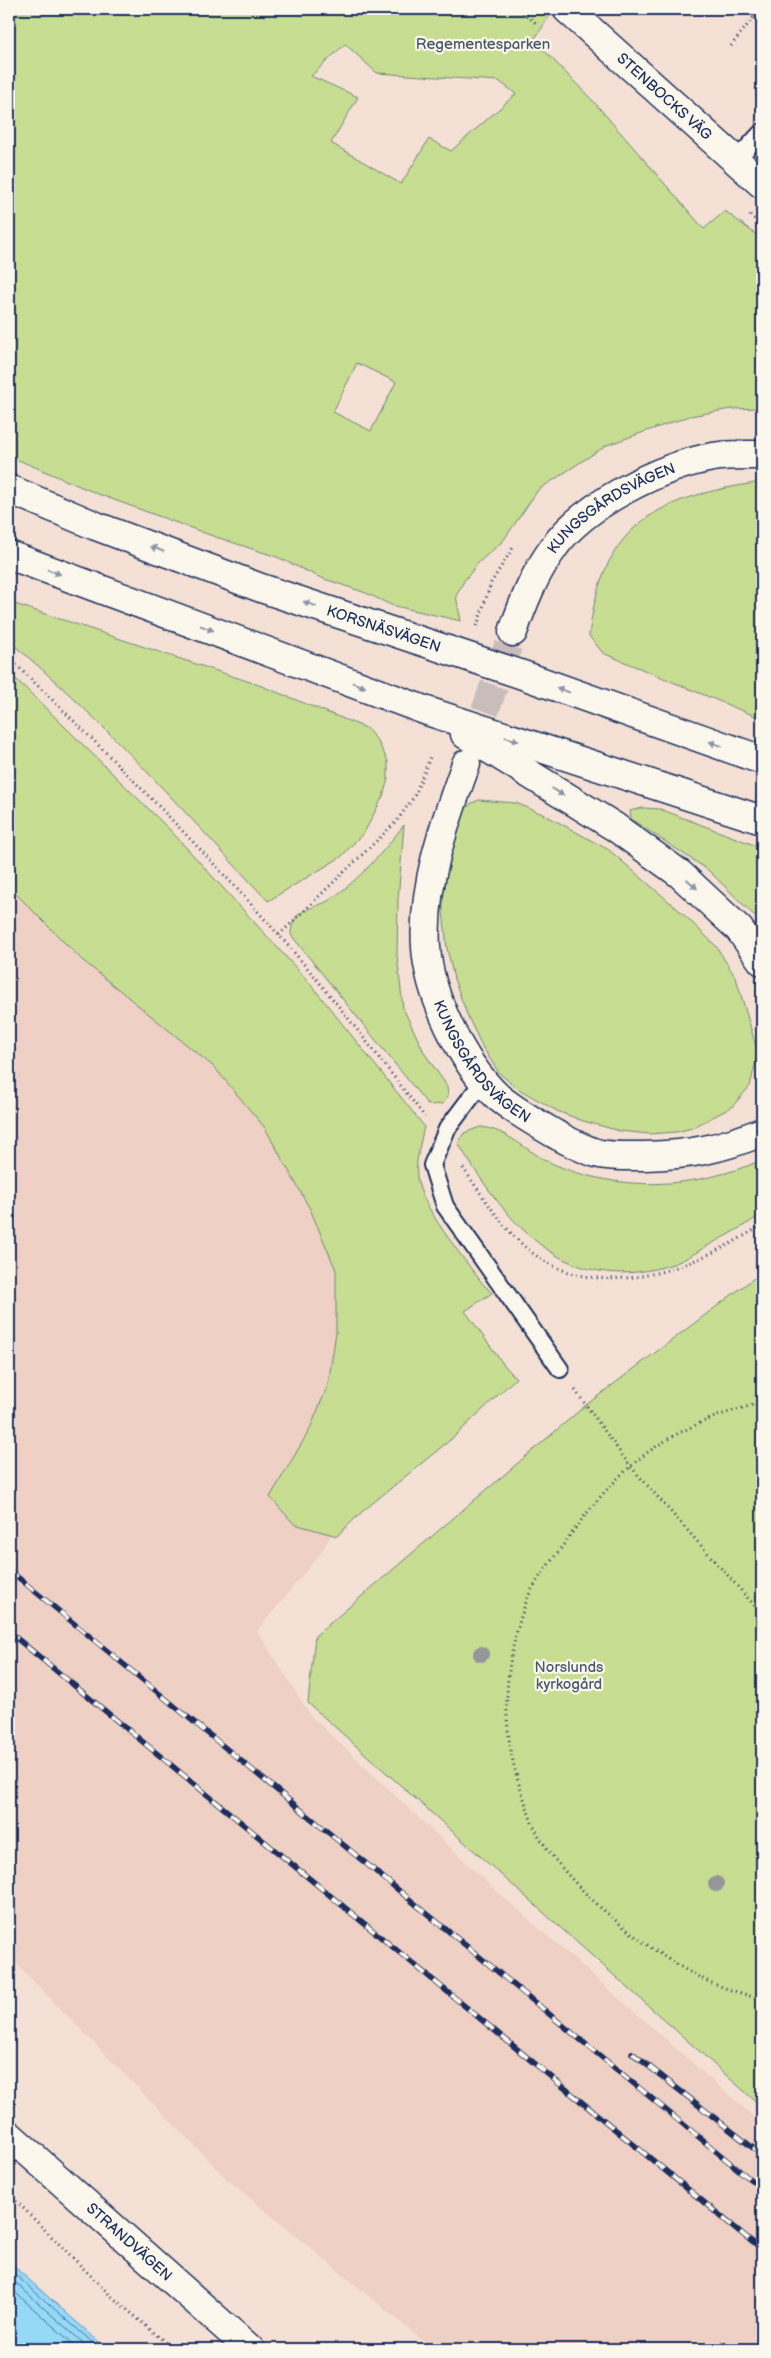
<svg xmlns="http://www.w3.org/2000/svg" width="771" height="2358" viewBox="0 0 771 2358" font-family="'Balsamiq Sans',sans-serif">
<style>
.built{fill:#efd0c4}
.green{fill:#c7dd92;stroke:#718678;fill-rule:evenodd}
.water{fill:#95d9f7;stroke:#6495ba}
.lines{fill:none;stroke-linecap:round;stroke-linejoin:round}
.shore{stroke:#4c739b;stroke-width:1}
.street-tunnel{stroke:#c9bdbc;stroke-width:28;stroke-dasharray:28 14;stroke-linecap:butt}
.lane-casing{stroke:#1b2f5e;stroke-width:20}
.street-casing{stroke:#1b2f5e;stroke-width:31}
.secondary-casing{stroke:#1b2f5e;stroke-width:31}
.path{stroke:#1b2f5e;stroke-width:3;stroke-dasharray:1 4;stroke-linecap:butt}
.lane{stroke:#fbf7ec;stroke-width:16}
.street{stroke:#fbf7ec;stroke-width:28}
.secondary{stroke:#fbf7ec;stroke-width:28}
.rail-casing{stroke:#1b2f5e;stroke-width:5.5}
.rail{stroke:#fbf7ec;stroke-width:4;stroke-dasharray:11;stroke-linecap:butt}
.tree{fill:#94969a}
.oneway{fill:#8b93a5}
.labels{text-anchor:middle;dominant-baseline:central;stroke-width:4.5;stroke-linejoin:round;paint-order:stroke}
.park-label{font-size:15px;fill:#465a6b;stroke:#fbf7ec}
.street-label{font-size:15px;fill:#1b2f5e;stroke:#fbf7ec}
</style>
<rect width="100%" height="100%" fill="#f4e0d4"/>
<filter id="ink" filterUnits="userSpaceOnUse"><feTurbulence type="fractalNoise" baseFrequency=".02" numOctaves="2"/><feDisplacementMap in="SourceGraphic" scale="10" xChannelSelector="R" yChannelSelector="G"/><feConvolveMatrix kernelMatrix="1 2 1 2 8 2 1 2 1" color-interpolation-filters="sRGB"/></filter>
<g filter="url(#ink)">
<polygon class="built" points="9,837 238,1048 362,1256 384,1430 323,1550 257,1631 311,1716 492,1887 762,2124 762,2349 433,2349 228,2180 9,1956"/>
<g class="green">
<path d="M9,9H554L534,40L594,102L704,229L725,211L762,239V408L731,409L690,416L607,445L538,490L503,541L479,562L464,581L456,596L461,621L391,605L366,593L319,577L277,557L210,535L98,494L9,456ZM345,44L377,73L499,81L516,94L451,151L429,139L401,184L331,143L358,97L311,76ZM357,363L396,382L371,431L333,412Z"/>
<polygon points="747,9 762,9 762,26"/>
<path d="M762,482V719L603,653L589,636C602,522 658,497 762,482Z"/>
<path d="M9,602L259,685L366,728L377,740L388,761V779L383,796L365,831L341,857L268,901C184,812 103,719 9,641Z"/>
<path d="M9,672L170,830L308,981L424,1126C421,1142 415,1160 417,1176C419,1205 464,1258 482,1283L492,1293L465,1311L504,1365L516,1378L455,1436L363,1511L337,1536L294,1524L270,1497L309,1431L328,1385L336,1332V1270L310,1209L265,1128L214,1067L81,959L9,887Z"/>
<polygon points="479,800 516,803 545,815 609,850 680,911 716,946 736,978 758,1053 750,1086 732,1107 692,1128 676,1132 649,1134 620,1131 583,1121 557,1111 517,1088 499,1073 483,1048 468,1017 454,979 447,948 443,911 442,855 454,819 472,803"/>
<polygon points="643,808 660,809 762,848 762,923 708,870 631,819 630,811"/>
<path d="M404,825L398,900L397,955L403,1008L425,1054L447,1086L448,1096L443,1104L428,1105L291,935C291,928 293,919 299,914C308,907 321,906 331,899C360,879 383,852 404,825Z"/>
<path d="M480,1127C507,1129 527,1152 551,1163C619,1193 695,1189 762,1160V1214C745,1226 727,1235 709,1245C698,1251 687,1259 676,1263C568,1300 509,1227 458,1143L464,1133Z"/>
<polygon points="762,1272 762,2107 308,1703 315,1636 586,1405"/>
</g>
<polygon class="water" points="9,2262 107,2349 9,2349"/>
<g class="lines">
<g class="shore">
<polyline points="9,2269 100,2349"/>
<polyline points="9,2277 90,2349"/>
<polyline points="9,2287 79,2349"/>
</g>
<polyline class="street-tunnel" points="471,751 513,632"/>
<defs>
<g id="lane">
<polyline points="736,160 762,132"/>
<polyline points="484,1080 447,1129 432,1165 445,1206 560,1369"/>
</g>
<g id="street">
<path id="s1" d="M567,9L762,184"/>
<path id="s2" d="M513,632C523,603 534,575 552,550C582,505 661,466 713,457C729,454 746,455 762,455"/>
<path id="s3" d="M466,764C445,822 422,884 426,947C429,996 462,1063 498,1097C515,1111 536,1123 555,1134C570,1142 584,1150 600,1154C615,1157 630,1156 645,1156C690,1155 720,1149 762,1132"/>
</g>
<g id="secondary">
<path id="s4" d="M9,489L96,526L261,588L520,674L762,760"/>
<polyline points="9,555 427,711 762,820"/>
<polyline points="465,734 615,827 680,874 739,929 762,961"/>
<path id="s5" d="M9,2135L250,2349"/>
</g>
</defs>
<use href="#lane" class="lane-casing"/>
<use href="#street" class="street-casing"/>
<use href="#secondary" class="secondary-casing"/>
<g class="path">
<polyline points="519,9 538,25"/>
<polyline points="731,46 760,9"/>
<polyline points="750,215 762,226"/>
<polyline points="477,626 491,583 514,546"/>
<path d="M9,658C102,747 192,838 278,934C330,993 377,1055 425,1117"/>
<polyline points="279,935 396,822 414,797 431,755"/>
<path d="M463,1168C482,1195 500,1224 524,1246C595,1309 693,1269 762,1225"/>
<polyline points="575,1390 630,1466 762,1614"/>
<path d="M762,1403C717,1413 664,1435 630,1467C607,1487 586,1513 569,1537C558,1553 535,1580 528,1597C502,1665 499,1730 524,1799C528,1810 531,1822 536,1831C567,1887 643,1948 699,1977C718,1987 741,1993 762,2000"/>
<polyline points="9,2194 109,2294 173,2349"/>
</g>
<use href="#lane" class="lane"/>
<use href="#street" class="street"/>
<use href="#secondary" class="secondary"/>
<defs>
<g id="rail">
<polyline points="9,1570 762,2189"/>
<polyline points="9,1632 762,2250"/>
<polyline points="632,2053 762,2155"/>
</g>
</defs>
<use href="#rail" class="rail-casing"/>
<use href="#rail" class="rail"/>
</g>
<g class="tree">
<circle cx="481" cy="1654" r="8"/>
<circle cx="716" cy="1884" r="8"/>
</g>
<defs><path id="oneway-solid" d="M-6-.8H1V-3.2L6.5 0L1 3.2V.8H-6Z" transform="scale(1.25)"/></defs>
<g class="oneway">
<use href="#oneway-solid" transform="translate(157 549) rotate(-159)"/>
<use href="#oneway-solid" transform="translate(54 572) rotate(20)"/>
<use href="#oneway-solid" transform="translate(310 604) rotate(-161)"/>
<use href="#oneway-solid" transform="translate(207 628) rotate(21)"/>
<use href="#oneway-solid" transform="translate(359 685) rotate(21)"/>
<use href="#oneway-solid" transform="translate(563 690) rotate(-160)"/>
<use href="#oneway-solid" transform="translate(512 739) rotate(18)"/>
<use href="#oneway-solid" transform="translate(716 744) rotate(-161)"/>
<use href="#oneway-solid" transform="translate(558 792) rotate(32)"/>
<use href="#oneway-solid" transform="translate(692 884) rotate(43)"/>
</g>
</g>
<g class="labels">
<g class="park-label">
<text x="483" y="44">Regementesparken</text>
<text x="569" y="1667">Norslunds<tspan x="569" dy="17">kyrkogård</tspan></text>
</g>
<g class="street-label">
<text stroke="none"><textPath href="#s1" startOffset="131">STENBOCKS VÄG</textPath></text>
<text stroke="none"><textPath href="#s2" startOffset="165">KUNGSGÅRDSVÄGEN</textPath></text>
<text stroke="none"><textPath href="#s4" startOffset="400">KORSNÄSVÄGEN</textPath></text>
<text stroke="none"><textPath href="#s3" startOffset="320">KUNGSGÅRDSVÄGEN</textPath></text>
<text stroke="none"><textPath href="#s5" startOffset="161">STRANDVÄGEN</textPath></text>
</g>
</g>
<rect width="771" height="2358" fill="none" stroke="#fbf7ec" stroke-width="30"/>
<rect x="15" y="15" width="741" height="2328" fill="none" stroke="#1b2f5e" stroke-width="2" filter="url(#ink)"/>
</svg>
